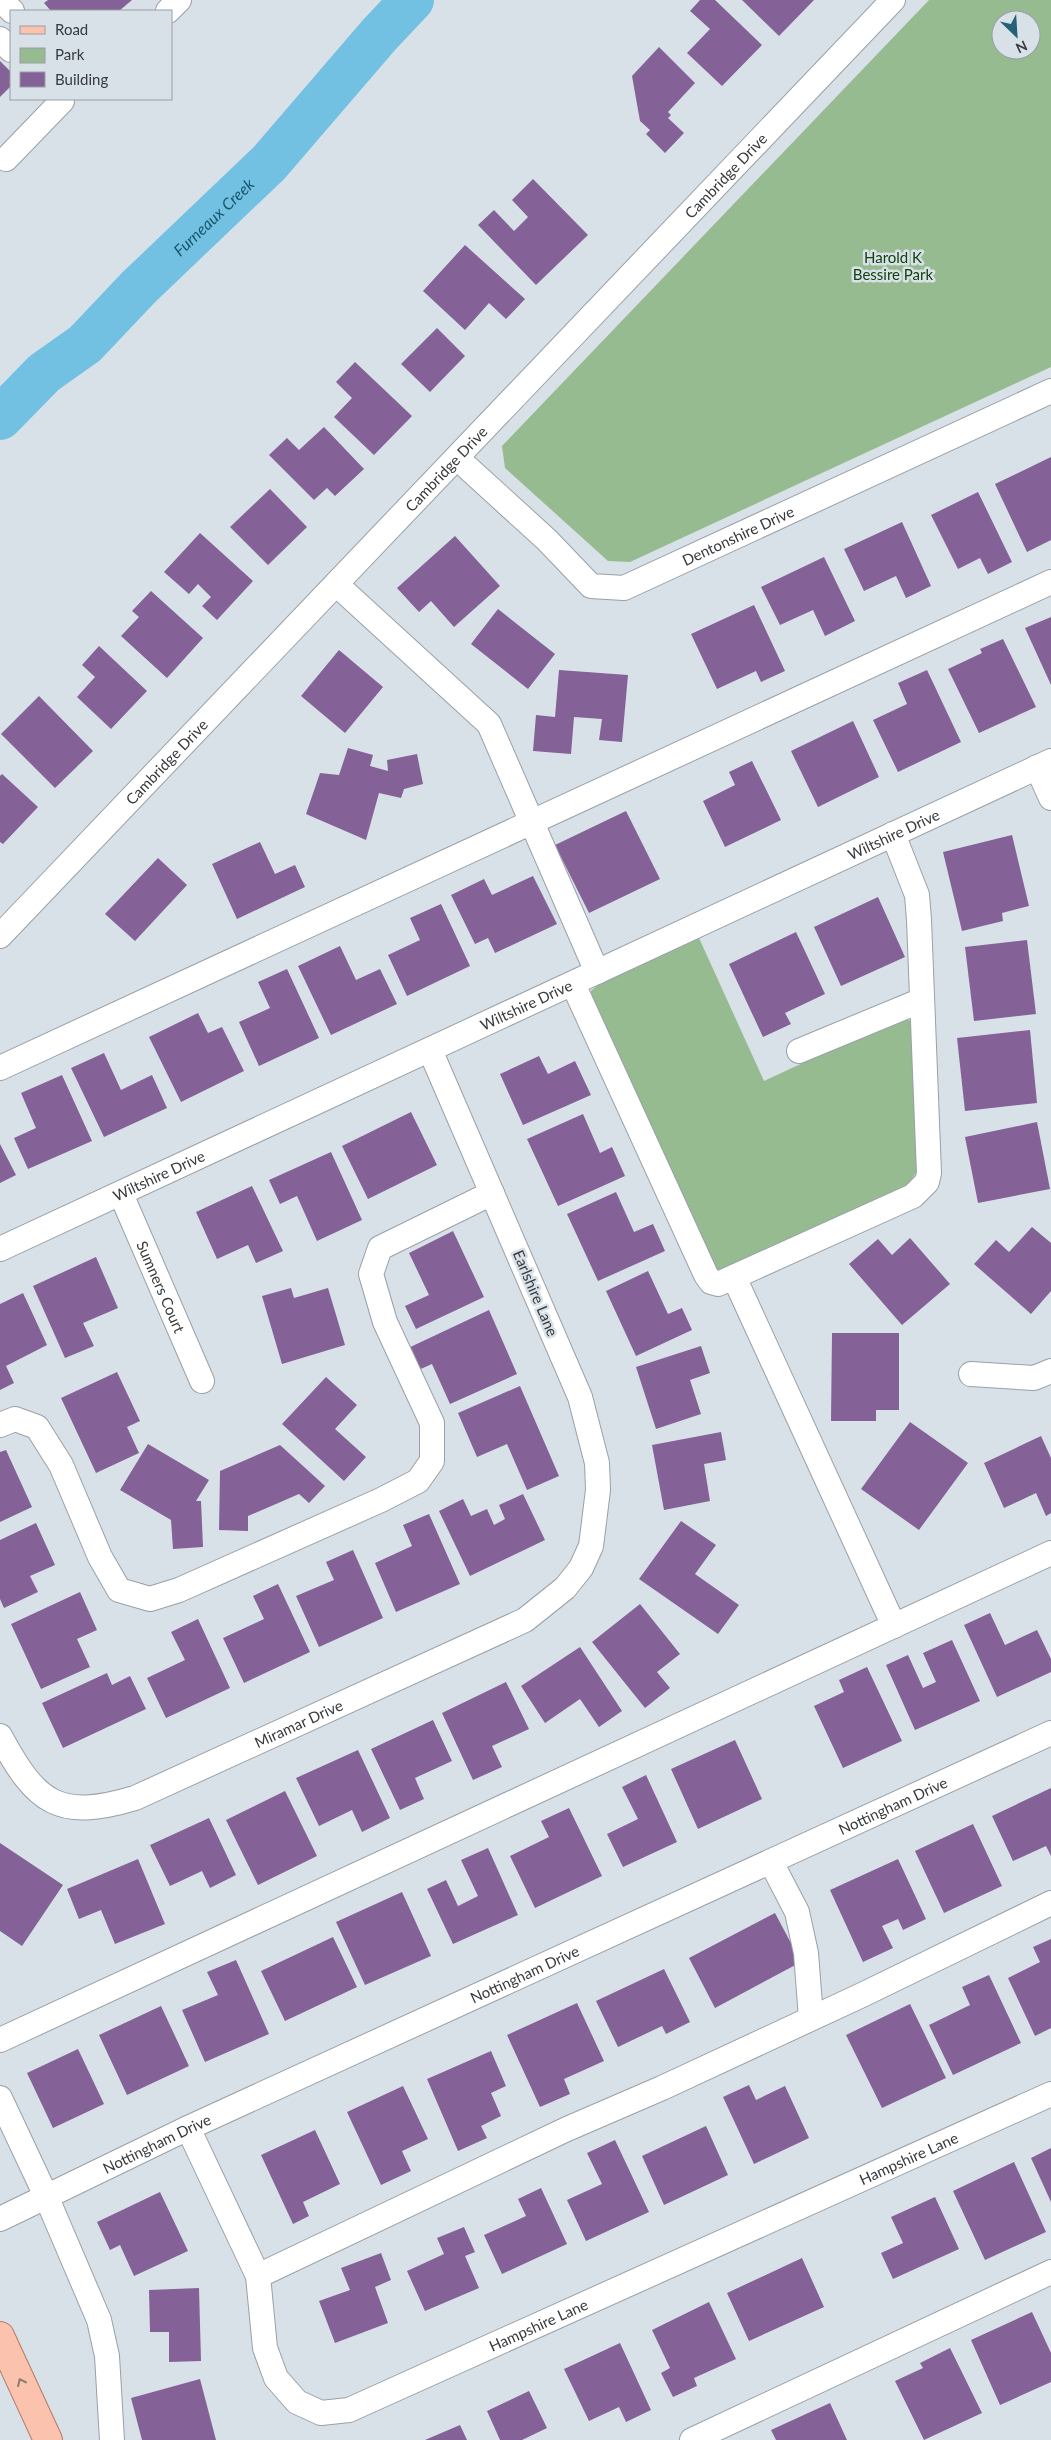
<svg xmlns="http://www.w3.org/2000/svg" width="1051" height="2440" viewBox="0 0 1051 2440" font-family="Lato,sans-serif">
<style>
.green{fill:#96bb91;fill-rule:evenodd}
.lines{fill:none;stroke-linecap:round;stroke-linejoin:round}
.river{stroke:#72c1e2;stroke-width:44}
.building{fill:#846197}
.minor-casing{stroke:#99a0a7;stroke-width:26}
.major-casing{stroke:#b47863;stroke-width:30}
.minor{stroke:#fff;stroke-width:24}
.major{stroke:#fbc2ad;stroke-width:28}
.oneway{stroke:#8f776f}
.labels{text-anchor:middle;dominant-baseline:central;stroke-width:5;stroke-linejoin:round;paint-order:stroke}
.street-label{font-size:15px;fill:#373a3d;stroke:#d9e1e8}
.park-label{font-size:15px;fill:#12420d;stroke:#d9e1e8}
.water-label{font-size:16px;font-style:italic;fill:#18576f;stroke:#d9e1e8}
</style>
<rect width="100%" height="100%" fill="#d9e1e8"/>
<g class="green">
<path d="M929,0H1051V367L630,562L608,561L505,468L502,446ZM1001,20H1031V50H1001Z"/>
<polygon points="699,938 764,1081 897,1019 906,1018 916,1025 924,1162 901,1194 717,1274 592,1001 591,991 600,983"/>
</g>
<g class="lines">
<path class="river" id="s1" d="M0,418L44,373L85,344L139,287L269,163L379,35L412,0"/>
</g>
<g class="building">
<polygon points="48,0 132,0 119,11 51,11 44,3"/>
<polygon points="700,0 715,0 762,45 722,86 687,53 710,29 690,11"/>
<polygon points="742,0 814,0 779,36"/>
<polygon points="659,47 695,83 668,112 671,115 668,118 684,133 665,153 646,134 650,130 640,121 632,76"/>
<polygon points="0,61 11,72 11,86 0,97"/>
<polygon points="533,179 588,235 536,285 478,225 494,210 514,231 528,217 512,200"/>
<polygon points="465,245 525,299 506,319 489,303 465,330 423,291"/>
<polygon points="437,328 465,356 430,392 401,364"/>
<polygon points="355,362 412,416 374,455 334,417 352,398 336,382"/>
<polygon points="324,427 364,469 335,496 327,488 314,500 269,455 287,438 299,450"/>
<polygon points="1051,457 1051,540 1027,552 995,484"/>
<polygon points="270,489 307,527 268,565 230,527"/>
<polygon points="978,492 1012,562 988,574 980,558 958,569 931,515"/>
<polygon points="902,522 931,586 906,598 896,576 864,591 844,549"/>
<polygon points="200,533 253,581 217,620 202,606 211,597 198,584 189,594 164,572"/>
<polygon points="455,536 500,586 454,627 431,601 419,612 397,588"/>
<polygon points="824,557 855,621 825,636 813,610 780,625 761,587"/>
<polygon points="151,591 203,638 167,678 121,636 139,617 132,611"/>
<polygon points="754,605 785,671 761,682 756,671 717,689 691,634"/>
<polygon points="498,609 555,654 528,689 471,644"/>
<polygon points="1051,617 1051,685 1025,628"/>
<polygon points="1003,639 1036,707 979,733 948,669 982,653 980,649"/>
<polygon points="99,646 147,691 111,729 77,697 95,677 82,665"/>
<polygon points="339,650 383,687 345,733 301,696"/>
<polygon points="559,670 628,675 622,742 599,740 602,719 574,717 571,754 533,751 536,715 555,717"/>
<polygon points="927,670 961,742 898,772 873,720 907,704 898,683"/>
<polygon points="39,696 93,751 55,788 1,734"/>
<polygon points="853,721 879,777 818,807 791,751"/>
<polygon points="348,748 373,755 370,766 388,771 387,760 417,754 423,784 404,789 401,798 379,793 366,840 306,814 320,773 339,775"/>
<polygon points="752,761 781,820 725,847 703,801 735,785 729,772"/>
<polygon points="2,774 38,807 3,844 0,842 0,776"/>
<polygon points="626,811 660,879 589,913 555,845"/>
<polygon points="1012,835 1029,906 1002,913 1003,921 962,931 943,852"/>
<polygon points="260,842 275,874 295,865 305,887 237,919 212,864"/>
<polygon points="158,858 187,885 135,941 105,914"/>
<polygon points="533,876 557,924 495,953 488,938 475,944 451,895 484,879 492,895"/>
<polygon points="878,897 905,957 841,986 814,927"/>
<polygon points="441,904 470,966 407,996 388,955 420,940 410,918"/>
<polygon points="796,932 825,994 785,1013 791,1024 763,1037 729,964"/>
<polygon points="1027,940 1036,1014 974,1021 965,947"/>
<polygon points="340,946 356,980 380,969 397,1004 331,1035 298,966"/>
<polygon points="287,969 319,1038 259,1066 239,1022 270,1008 258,982"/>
<polygon points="198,1013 208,1033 222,1027 244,1071 181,1102 149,1037"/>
<polygon points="1030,1030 1037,1103 965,1111 957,1038"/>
<polygon points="104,1053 121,1090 152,1075 167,1108 104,1137 71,1068"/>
<polygon points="539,1056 548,1074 575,1061 591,1095 523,1125 500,1074"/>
<polygon points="62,1075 92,1141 28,1169 14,1138 36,1128 21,1093"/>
<polygon points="411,1112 437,1165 368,1199 342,1146"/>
<polygon points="583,1114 600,1153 612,1147 625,1176 558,1206 527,1139"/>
<polygon points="1037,1122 1050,1189 978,1203 965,1137"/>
<polygon points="0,1144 16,1175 0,1183"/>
<polygon points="331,1152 362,1220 317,1241 297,1196 280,1204 269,1180"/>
<polygon points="252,1186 283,1251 256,1263 248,1245 217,1259 196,1212"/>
<polygon points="616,1192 634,1232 653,1224 665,1251 598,1281 567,1214"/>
<polygon points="1032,1227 1051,1243 1051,1291 1031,1314 974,1264 996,1240 1009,1252"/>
<polygon points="453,1231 484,1297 416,1329 405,1306 429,1295 409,1253"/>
<polygon points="910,1238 950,1284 902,1325 849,1264 878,1239 892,1255"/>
<polygon points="96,1257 118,1308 83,1323 94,1346 65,1358 33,1286"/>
<polygon points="648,1271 668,1314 682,1308 692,1330 636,1356 606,1291"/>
<polygon points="291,1288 294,1298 328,1288 345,1345 282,1364 262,1296"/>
<polygon points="23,1293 47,1345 6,1366 14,1383 0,1390 0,1304"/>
<polygon points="489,1310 517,1374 450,1404 432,1364 414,1372 404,1350"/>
<polygon points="832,1333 899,1333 899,1410 876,1410 876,1421 831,1421"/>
<polygon points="701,1346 710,1373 690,1380 701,1414 656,1429 636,1367"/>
<polygon points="117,1372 140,1421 127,1427 139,1453 96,1473 61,1398"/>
<polygon points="326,1377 357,1405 335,1429 366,1457 344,1481 282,1424"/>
<polygon points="520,1386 559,1476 527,1490 507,1444 477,1457 458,1413"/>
<polygon points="910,1422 968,1463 919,1530 861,1489"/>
<polygon points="721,1432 726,1460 704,1464 710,1501 664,1510 652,1445"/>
<polygon points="1041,1436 1051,1458 1051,1513 1046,1516 1036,1493 1004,1508 984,1463"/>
<polygon points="148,1444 209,1480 196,1501 201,1501 203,1547 173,1549 171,1520 120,1490"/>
<polygon points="280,1445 325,1486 309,1503 299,1494 248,1516 248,1531 219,1530 220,1471"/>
<polygon points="6,1450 32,1507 0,1522 0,1452"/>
<polygon points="523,1494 545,1540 470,1576 439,1511 463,1499 471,1516 487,1509 494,1525 505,1519 499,1505"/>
<polygon points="429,1514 460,1584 396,1612 375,1563 412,1546 403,1525"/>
<polygon points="681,1521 716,1545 695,1574 739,1605 718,1634 639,1579"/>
<polygon points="36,1523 55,1565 30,1576 38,1592 4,1608 0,1599 0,1540"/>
<polygon points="353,1550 383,1618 319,1647 296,1596 334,1580 326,1562"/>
<polygon points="278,1584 310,1652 244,1683 223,1638 264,1619 253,1596"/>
<polygon points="80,1592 97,1630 77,1639 90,1667 41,1689 11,1624"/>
<polygon points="640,1604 680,1654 657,1672 670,1688 645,1708 592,1642"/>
<polygon points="990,1613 1005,1645 1037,1630 1051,1659 1051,1672 997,1697 964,1625"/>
<polygon points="198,1619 230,1688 166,1718 147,1678 185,1660 171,1632"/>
<polygon points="952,1640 980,1701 915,1730 886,1665 908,1655 923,1688 936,1682 923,1653"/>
<polygon points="580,1647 622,1711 599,1727 580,1699 545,1723 521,1686"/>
<polygon points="867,1667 902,1741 843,1768 814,1706 844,1692 839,1680"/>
<polygon points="107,1673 112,1685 130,1676 146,1709 63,1748 42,1703"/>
<polygon points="506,1682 529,1729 492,1746 502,1767 473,1780 442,1713"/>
<polygon points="433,1720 452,1761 415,1778 424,1799 400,1810 371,1749"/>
<polygon points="735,1740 762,1799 698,1829 671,1769"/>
<polygon points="358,1750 390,1818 362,1832 352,1810 319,1826 296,1778"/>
<polygon points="646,1775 677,1842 623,1867 607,1834 638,1819 622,1787"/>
<polygon points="1051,1788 1051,1856 1046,1846 1013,1861 992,1816"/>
<polygon points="285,1791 317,1856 258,1885 226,1820"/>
<polygon points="569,1808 602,1876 535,1908 510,1856 549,1837 541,1821"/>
<polygon points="209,1818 236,1875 210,1888 202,1871 170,1886 150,1845"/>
<polygon points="973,1824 1002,1886 944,1913 915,1851"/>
<polygon points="0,1843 63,1885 22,1946 0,1931"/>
<polygon points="488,1848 518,1915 453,1944 427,1889 446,1880 458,1906 478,1896 461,1860"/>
<polygon points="138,1859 165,1924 115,1944 101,1910 79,1919 67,1889"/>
<polygon points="898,1859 926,1919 903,1930 898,1919 882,1926 893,1948 863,1962 830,1890"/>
<polygon points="402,1892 431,1956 365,1985 336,1922"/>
<polygon points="775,1913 801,1962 715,2008 689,1958"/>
<polygon points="333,1937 357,1987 285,2021 261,1971"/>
<polygon points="1051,1939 1051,2028 1035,2036 1008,1978 1040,1962 1033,1947"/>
<polygon points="236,1960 269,2034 205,2062 182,2010 218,1995 207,1972"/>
<polygon points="664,1969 690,2022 666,2034 662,2026 618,2047 596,2001"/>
<polygon points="989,1975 1021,2043 953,2075 929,2025 970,2005 962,1987"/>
<polygon points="577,2003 604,2061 564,2079 570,2094 540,2107 507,2035"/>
<polygon points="910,2004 946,2078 882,2108 846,2035"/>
<polygon points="161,2006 189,2066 127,2095 99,2035"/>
<polygon points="78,2049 104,2104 53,2128 27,2073"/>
<polygon points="491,2051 506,2086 491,2093 501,2116 481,2126 487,2138 458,2151 427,2079"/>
<polygon points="749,2085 756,2100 785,2086 809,2138 754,2164 723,2097"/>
<polygon points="403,2086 428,2139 402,2151 411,2171 381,2185 347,2112"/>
<polygon points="706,2126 728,2175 664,2205 642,2156"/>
<polygon points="315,2130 340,2184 303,2202 309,2216 293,2224 261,2155"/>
<polygon points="615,2140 649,2212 586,2241 567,2200 602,2184 587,2153"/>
<polygon points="1051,2148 1051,2202 1031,2158"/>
<polygon points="1014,2162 1046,2232 985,2260 953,2191"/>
<polygon points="541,2188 567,2244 502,2274 484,2235 526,2216 518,2199"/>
<polygon points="160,2192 188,2251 134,2276 120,2245 110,2250 97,2222"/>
<polygon points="935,2197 959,2249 893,2279 881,2253 903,2243 891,2217"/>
<polygon points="464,2227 475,2252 465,2256 479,2288 425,2311 407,2271 444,2254 437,2238"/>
<polygon points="381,2253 391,2280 375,2287 388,2323 335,2343 319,2301 350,2290 341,2268"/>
<polygon points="802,2258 824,2307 749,2341 727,2293"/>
<polygon points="199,2288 201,2361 169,2362 169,2332 150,2332 149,2290"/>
<polygon points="709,2302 736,2359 694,2378 697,2386 673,2397 661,2373 670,2368 652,2330"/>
<polygon points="1032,2312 1051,2353 1051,2382 1000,2405 971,2340"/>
<polygon points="620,2343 651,2410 626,2422 619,2407 589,2421 564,2369"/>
<polygon points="950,2348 982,2413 924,2440 895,2381 923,2368 920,2363"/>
<polygon points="200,2379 216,2440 142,2440 131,2398"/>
<polygon points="529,2391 547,2428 522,2440 500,2440 487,2411"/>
<polygon points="830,2403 847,2440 776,2440 771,2430"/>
<polygon points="460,2425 467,2440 425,2440"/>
</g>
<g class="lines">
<defs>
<g id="minor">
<polyline points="1,0 12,11"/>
<polyline points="168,11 179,0"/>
<polyline points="0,39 11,50"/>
<polyline points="6,159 62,101 60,99"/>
<path id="s2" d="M457,458L547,540L591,586L624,588L1051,391"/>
<polyline points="336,584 489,724 597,972"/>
<polyline points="1037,767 1051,798"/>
<path id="s3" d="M0,936L893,0"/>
<polyline points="573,984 706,1275 711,1282 718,1284 913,1196 927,1182 929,1173 919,920 917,895 893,834"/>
<polyline points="799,1051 922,1000"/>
<polyline points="0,1068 1051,582"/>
<path id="s4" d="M121,1194L202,1381"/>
<path id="s5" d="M0,1249L1051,761"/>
<polyline points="734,1277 894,1626"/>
<polyline points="971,1374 1034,1378 1051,1371"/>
<polyline points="0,1425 15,1419 37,1427 61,1465 100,1557 119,1590 150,1599 179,1590 381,1500 418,1481 432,1461 432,1423 385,1322 371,1274 380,1248 492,1193"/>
<path id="s6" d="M0,1736C36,1803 58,1821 135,1798L525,1620L565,1588L581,1568L591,1546L598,1490L597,1463L580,1397L430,1050"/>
<polyline points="771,1862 797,1912 806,1953 811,2018"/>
<polyline points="0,2040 1051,1553"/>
<polyline points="0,2098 46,2196 99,2320 107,2356 112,2440"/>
<path id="s7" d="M188,2128L258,2276L265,2348L276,2378L297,2402L321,2413L349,2410L1051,2094"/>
<path id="s8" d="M0,2219L188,2128L1051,1733"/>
<polyline points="258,2276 567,2129 662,2088 862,1995 1051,1903"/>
<polyline points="692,2440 1051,2272"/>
</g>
<polyline id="major" points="0,2336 48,2440"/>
</defs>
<use href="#minor" class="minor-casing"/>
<use href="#major" class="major-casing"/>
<use href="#minor" class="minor"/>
<use href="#major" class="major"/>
</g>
<defs><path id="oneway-chevron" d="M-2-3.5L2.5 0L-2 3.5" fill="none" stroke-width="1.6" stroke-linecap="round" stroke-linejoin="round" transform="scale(1.25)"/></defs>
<use class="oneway" href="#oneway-chevron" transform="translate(21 2382) rotate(-115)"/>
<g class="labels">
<g class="street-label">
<text stroke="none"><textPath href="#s3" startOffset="1051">Cambridge Drive</textPath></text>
<text stroke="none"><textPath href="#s3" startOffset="646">Cambridge Drive</textPath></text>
<text stroke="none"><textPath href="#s2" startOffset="344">Dentonshire Drive</textPath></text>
<text stroke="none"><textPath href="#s3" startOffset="241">Cambridge Drive</textPath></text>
<text stroke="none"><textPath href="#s5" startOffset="985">Wiltshire Drive</textPath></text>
<text stroke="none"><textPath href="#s5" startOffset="580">Wiltshire Drive</textPath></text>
<text stroke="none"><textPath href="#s5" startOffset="175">Wiltshire Drive</textPath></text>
<text stroke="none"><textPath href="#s4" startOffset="101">Sumners Court</textPath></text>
<text transform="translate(536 1293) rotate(67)">Earlshire Lane</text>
<text stroke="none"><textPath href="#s6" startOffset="349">Miramar Drive</textPath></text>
<text stroke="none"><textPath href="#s8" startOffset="984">Nottingham Drive</textPath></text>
<text stroke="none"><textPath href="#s8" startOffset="579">Nottingham Drive</textPath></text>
<text stroke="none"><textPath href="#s8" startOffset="174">Nottingham Drive</textPath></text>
<text stroke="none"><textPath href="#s7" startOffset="968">Hampshire Lane</textPath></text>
<text stroke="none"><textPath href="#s7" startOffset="562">Hampshire Lane</textPath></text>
</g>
<g class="park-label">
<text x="893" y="257">Harold K<tspan x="893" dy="17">Bessire Park</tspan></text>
</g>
<g class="water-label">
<text stroke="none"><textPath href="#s1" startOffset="294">Furneaux Creek</textPath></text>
</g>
</g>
<rect x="10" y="10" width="162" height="90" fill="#d9e1e8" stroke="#989ea4"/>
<rect x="20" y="26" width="25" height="8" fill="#fbc2ad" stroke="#989ea4"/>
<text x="55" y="35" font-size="15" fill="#373a3d">Road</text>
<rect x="20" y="48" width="25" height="15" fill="#96bb91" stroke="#989ea4"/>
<text x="55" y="60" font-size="15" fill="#373a3d">Park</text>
<rect x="20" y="72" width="25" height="15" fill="#846197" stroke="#989ea4"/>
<text x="55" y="85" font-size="15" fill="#373a3d">Building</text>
<g transform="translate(1016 35) rotate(155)"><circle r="24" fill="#d9e1e8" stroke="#989ea4"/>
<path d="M0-4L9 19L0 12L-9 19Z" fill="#236278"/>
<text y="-8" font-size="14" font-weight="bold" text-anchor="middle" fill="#373a3d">N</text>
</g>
</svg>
